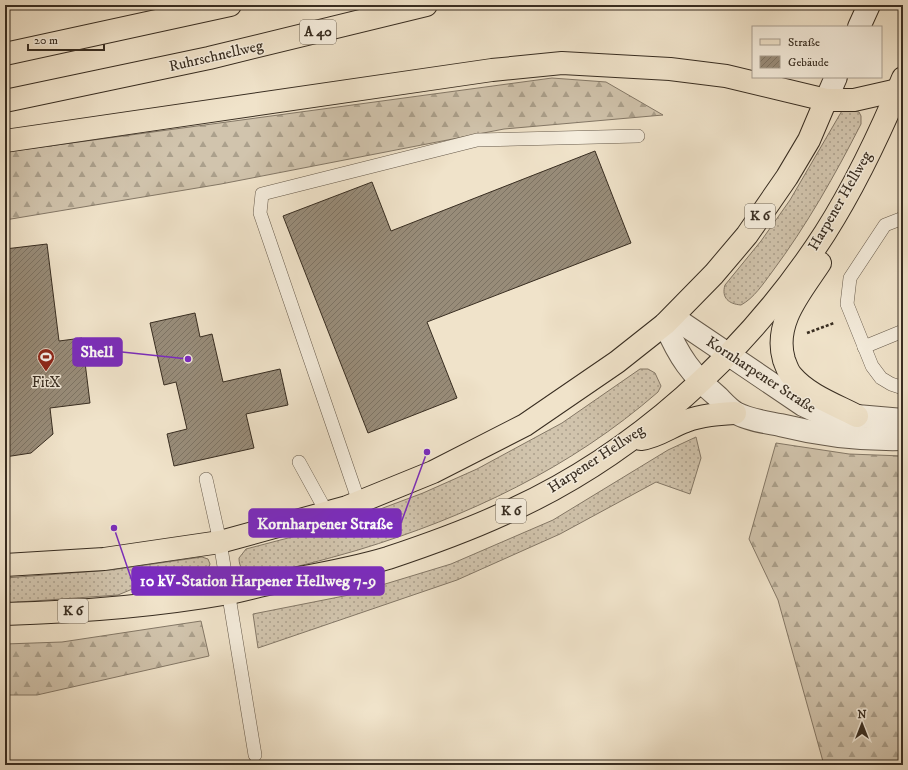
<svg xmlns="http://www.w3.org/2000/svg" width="908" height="770" viewBox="0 0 908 770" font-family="'IM FELL DW Pica',serif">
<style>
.grass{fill:url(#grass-dots);stroke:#847867}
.forest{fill:url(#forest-firs);stroke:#847867}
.building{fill:url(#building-hatch);stroke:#382d21}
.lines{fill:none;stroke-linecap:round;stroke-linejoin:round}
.lane-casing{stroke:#665a4b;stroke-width:14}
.street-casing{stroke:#665a4b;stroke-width:24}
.secondary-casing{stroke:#382d21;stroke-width:24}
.primary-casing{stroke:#382d21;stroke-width:24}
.highway-casing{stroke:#382d21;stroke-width:24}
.path{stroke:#382d21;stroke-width:2.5;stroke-dasharray:3 2;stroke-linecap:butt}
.lane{stroke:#f5eddd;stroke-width:13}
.street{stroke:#f5eddd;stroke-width:22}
.secondary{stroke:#f5eddd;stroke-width:22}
.primary{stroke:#f0e3ca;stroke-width:22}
.highway{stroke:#f0e3ca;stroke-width:22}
.labels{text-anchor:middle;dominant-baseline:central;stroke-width:3;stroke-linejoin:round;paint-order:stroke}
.shield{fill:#f5eddd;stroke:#716759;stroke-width:1}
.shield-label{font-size:14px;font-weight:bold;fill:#382d21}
.street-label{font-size:15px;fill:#382d21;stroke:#f5eddd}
.poi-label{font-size:15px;fill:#382d21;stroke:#f5eddd}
.leader{fill:none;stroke:#7b2cbf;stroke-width:1.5}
.callout-dot{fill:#7b2cbf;stroke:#f5eddd;stroke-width:1.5}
.callout{fill:#7b2cbf;stroke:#7b2cbf;stroke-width:1.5}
.callout-label{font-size:16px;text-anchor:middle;font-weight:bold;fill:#fff}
</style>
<defs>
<pattern id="grass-dots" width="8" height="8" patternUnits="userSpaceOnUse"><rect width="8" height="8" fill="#d1c4ad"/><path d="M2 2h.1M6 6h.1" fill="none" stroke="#aba08c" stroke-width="1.8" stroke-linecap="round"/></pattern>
<pattern id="forest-firs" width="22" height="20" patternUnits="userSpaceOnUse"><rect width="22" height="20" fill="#d1c4ad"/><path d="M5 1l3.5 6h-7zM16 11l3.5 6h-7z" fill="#aba08c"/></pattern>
<pattern id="building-hatch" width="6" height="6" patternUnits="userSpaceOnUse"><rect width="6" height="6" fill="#988c79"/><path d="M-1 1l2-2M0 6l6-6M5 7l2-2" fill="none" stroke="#7d7363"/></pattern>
</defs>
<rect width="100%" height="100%" fill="#f0e3ca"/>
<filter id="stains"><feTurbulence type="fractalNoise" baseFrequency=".005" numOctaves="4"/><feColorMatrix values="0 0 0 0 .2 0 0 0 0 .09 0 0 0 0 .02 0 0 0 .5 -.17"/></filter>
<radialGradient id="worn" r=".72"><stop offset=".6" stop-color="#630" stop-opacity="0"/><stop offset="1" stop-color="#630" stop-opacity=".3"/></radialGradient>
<g class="grass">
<path d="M843,109L859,112L861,116V124C835,175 807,225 772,272C763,284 754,298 741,305C729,304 721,298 725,285L761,241L790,200Z"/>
<path d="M640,369H648L655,373L661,386L658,392C571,468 467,517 358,550C323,560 288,570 252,575C243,572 239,567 239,558L246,549L311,532L367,514L423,493L477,469L562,423Z"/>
<polygon points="696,437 701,458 690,494 656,482 560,534 457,580 258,648 253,614 349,595 451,564 553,520 668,450"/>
<polygon points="202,557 208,559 210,564 208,569 204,571 159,578 118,595 5,603 5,578 111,570"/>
</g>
<g class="forest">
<polygon points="552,78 606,82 663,115 504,129 221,184 5,220 5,152"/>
<polygon points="776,443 849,454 903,456 903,765 824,765 778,600 749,539"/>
<polygon points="201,621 209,656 37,695 5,695 5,644 62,642"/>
</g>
<g class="building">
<polygon points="595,151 631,243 427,322 457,398 368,433 283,216 372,182 391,231"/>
<polygon points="47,244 59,341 82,338 90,403 50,408 53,434 31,453 5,457 5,249"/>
<polygon points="195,313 200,337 212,334 223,382 280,369 288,405 246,414 254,448 174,466 167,434 187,429 176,382 164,385 150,323"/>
</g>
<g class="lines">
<defs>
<g id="lane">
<polyline points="903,218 885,225 850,278 847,304 872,366 881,378 891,384 900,387 903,385"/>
<polyline points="864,347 903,331"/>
<polyline points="299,462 327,513"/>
<polyline points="206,479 220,542 255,755"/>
<polyline points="359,502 260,213 262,194 477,140 638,136"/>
</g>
<g id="street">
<polyline points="673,317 803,405 820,413 838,418 857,416 903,420"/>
<path d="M665,324C679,357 691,374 718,397C723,402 729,409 736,413C749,420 765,422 780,425C820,435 861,440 903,439"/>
</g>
<g id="secondary">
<polyline points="859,27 869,5"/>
<polyline points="826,100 836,77"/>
</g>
<g id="primary">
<path d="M820,263C801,292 773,323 784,360C786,365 788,372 792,376C808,395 836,405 857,416"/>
<path d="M641,439C658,437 671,426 686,421C702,415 719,414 735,413"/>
<polyline points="5,565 104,559 220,542 347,507 433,472 525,425 617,362 665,324 714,274 747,235 787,177 809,140 826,100 854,100 898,90"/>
<path d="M5,614C80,612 155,606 229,593C245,590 261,585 278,582C315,575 352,569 388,558C427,545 466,531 503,514C633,457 748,352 825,233C856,184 881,131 903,78"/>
</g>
<g id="highway">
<polyline points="5,54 230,5"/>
<polyline points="5,101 209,58 426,5"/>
<polyline points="5,141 492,70 562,63 670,69 726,76 826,100"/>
</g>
</defs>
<use href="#lane" class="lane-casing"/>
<use href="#street" class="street-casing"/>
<use href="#secondary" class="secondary-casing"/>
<use href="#primary" class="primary-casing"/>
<use href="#highway" class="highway-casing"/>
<polyline class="path" points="807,333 834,323"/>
<use href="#lane" class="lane"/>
<use href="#street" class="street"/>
<use href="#secondary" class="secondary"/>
<use href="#primary" class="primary"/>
<use href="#highway" class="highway"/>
</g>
<defs>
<symbol id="stadium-pin" viewBox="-11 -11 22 30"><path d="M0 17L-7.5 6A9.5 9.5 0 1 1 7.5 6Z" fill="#8f2418" stroke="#f5eddd"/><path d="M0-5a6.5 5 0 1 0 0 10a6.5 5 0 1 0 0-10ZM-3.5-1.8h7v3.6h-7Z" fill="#fff"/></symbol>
</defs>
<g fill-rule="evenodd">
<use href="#stadium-pin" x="36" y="347" width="20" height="27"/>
</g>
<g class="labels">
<g class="shield">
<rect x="300" y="20" width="36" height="24" rx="3"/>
<rect x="745" y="204" width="30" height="24" rx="3"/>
<rect x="496" y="499" width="30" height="24" rx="3"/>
<rect x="58" y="599" width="30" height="24" rx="3"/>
</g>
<g class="shield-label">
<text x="318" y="32">A 40</text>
<text x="760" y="216">K 6</text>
<text x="511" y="511">K 6</text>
<text x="73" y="611">K 6</text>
</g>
<g class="street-label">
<text transform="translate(216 56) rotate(-13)">Ruhrschnellweg</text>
<text transform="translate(840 201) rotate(-60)">Harpener Hellweg</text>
<text transform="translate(761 375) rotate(33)">Kornharpener Straße</text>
<text transform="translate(596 459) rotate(-33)">Harpener Hellweg</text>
</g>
<g class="poi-label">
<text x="46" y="382">FitX</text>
</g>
</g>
<path class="leader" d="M188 359L122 352M427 452L401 523M114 528L132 581"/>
<g class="callout-dot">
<circle cx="188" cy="359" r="4"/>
<circle cx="427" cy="452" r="4"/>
<circle cx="114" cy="528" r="4"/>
</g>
<g class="callout">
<rect x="73" y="338" width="49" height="28" rx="4"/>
<rect x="249" y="509" width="152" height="28" rx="4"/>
<rect x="132" y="567" width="252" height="28" rx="4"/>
</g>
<g class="callout-label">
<text x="97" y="357">Shell</text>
<text x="325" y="529">Kornharpener Straße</text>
<text x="258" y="586">10 kV-Station Harpener Hellweg 7-9</text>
</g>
<rect width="908" height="770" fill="none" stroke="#f0e3ca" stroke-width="20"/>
<rect x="6" y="6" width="896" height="758" fill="none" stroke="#382d21" stroke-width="2"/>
<rect x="10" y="10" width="888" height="750" fill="none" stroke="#382d21"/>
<rect x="752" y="26" width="130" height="52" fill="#f5eddd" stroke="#a9a092"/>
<rect x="760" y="39" width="20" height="6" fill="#f0e3ca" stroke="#a9a092"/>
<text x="788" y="46" font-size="12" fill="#382d21">Straße</text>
<rect x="760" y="56" width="20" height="12" fill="url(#building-hatch)" stroke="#a9a092"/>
<text x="788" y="66" font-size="12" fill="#382d21">Gebäude</text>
<g transform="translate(862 724)" stroke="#f5eddd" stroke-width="3" paint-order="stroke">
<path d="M0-3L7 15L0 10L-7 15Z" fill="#382d21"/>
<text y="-6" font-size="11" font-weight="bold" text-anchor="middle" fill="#382d21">N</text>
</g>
<path d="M28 44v6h76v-6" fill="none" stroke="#382d21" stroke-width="2"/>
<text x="34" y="44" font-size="12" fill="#382d21" stroke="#f5eddd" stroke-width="3" paint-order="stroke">20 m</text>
<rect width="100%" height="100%" filter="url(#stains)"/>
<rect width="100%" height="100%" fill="url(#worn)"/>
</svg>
